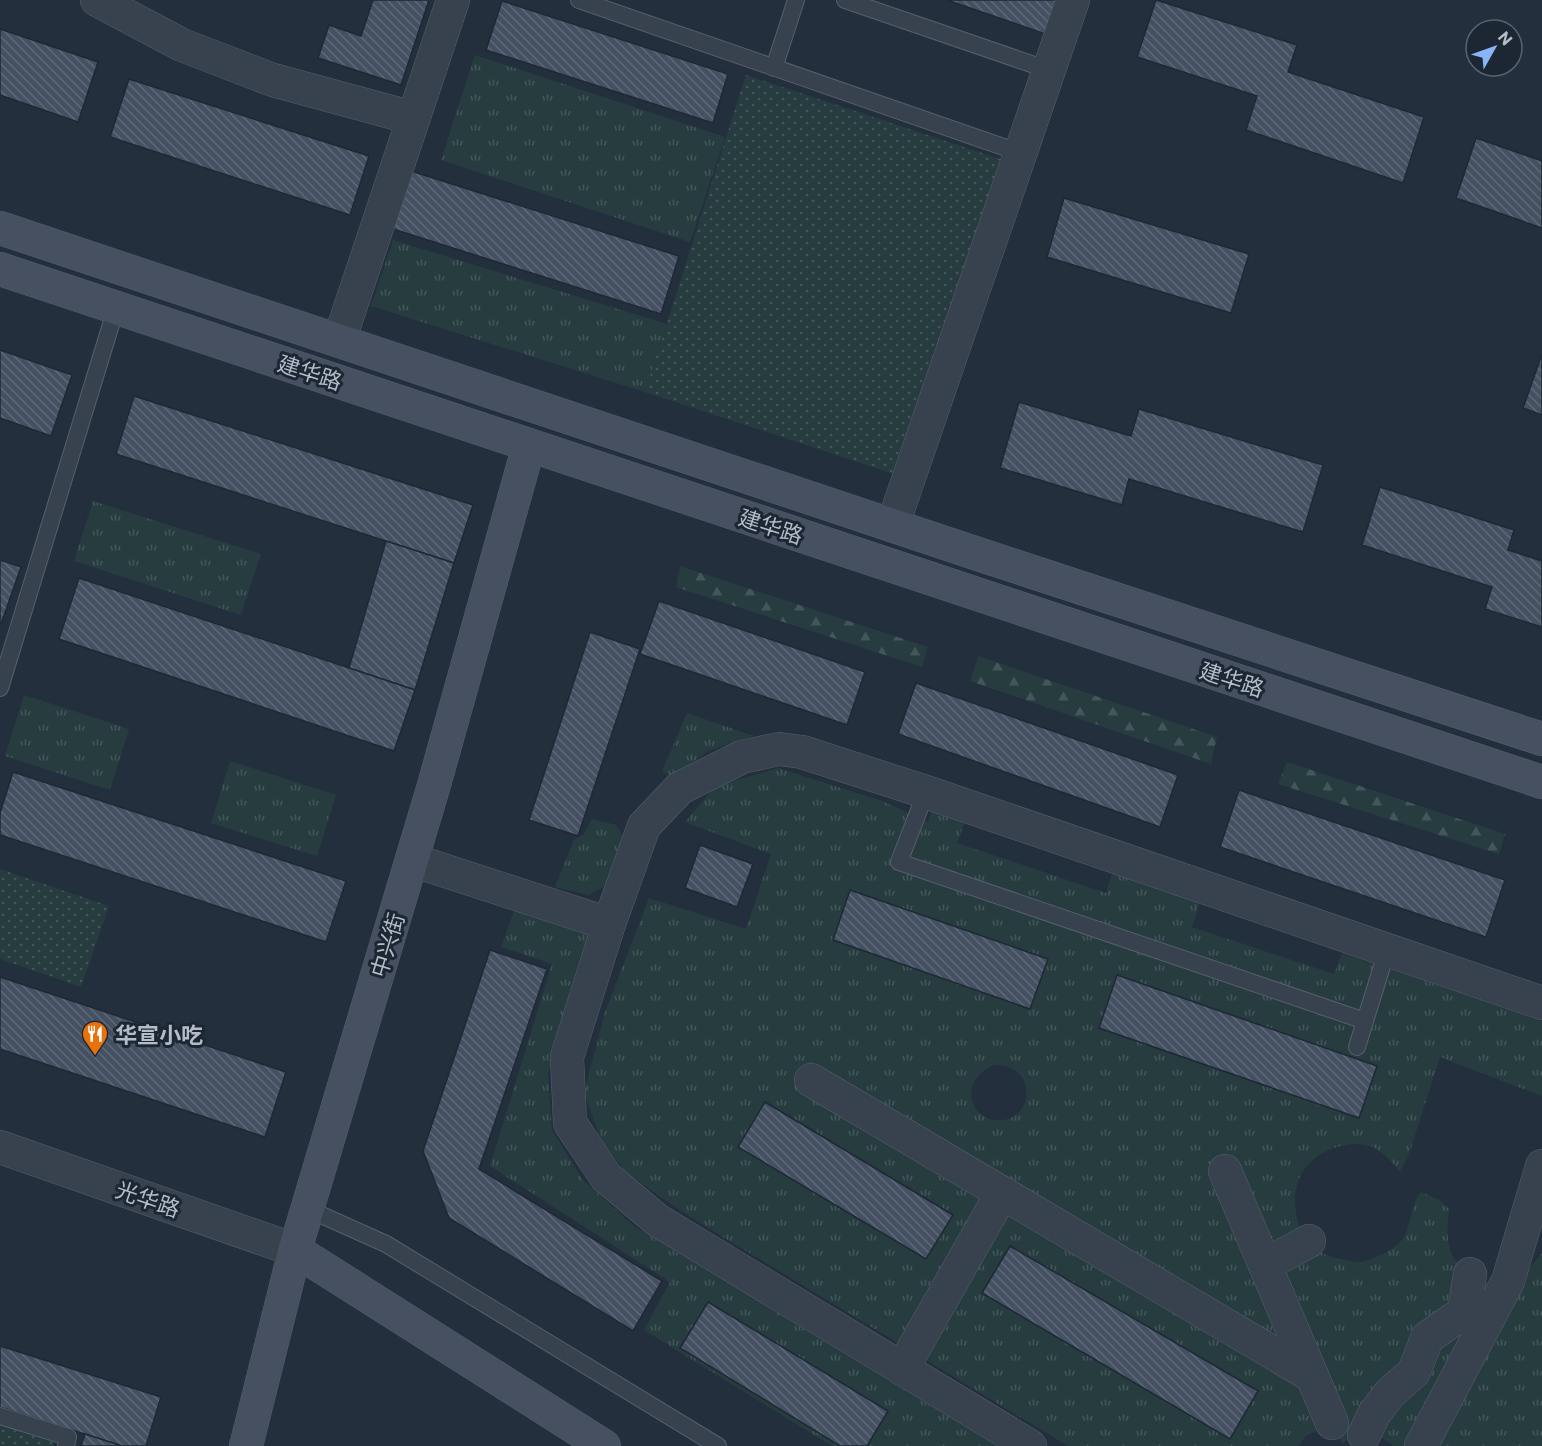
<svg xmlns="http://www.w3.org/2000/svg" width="1542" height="1446" viewBox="0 0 1542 1446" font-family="Commissioner,'Noto Sans SC',sans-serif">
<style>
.grass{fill:url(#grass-tufts);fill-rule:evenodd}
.forest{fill:url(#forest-firs)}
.park{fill:url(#park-dots)}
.building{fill:url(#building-back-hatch);stroke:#1f2835;stroke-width:1.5}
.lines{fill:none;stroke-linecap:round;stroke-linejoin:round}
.lane-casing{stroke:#565f6c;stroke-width:18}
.street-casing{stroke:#565f6c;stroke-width:34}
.secondary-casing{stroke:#565f6c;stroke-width:34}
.lane{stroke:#38414e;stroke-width:16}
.street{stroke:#38414e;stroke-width:33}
.secondary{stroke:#465061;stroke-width:33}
.labels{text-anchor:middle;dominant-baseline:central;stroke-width:6;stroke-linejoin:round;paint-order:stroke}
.street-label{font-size:22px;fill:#b4bcc9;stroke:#1d2633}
.poi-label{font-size:22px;font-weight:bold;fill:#b4bcc9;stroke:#1d2633;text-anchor:start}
</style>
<defs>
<pattern id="grass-tufts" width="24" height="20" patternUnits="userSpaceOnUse" patternTransform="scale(1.5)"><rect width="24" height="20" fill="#263c3f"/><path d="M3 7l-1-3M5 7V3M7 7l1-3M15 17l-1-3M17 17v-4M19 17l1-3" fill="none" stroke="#435659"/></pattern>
<pattern id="forest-firs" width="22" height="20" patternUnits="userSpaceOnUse" patternTransform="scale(1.5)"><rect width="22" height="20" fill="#263c3f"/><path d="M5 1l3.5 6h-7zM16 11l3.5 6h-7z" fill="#435659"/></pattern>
<pattern id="park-dots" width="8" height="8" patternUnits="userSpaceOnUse" patternTransform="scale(1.5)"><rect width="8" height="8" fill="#263c3f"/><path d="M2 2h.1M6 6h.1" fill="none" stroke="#435659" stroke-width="1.8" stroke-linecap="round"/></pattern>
<pattern id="building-back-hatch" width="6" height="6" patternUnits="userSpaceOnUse" patternTransform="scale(1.5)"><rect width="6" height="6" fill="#455162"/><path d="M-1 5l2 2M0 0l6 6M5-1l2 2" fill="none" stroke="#5d6877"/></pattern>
</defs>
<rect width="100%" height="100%" fill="#242f3e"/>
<g class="grass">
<polygon points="475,55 725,137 690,242 441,160"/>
<polygon points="393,240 667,324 645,392 371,306"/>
<polygon points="93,501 261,554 241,615 74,561"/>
<polygon points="24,695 129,729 110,790 5,756"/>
<polygon points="687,713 754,736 708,751 673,777 662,771"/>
<polygon points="230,761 336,795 317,856 211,823"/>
<path d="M778,768L882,801L928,822L932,808L966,819L957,843L1106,893L1113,870L1201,898L1192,927L1334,974L1342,953L1542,1021V1096L1440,1057L1409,1154L1400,1172C1393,1163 1383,1152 1373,1147C1350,1138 1317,1150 1304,1170C1287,1194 1295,1236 1320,1252C1327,1256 1338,1259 1346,1260C1350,1261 1356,1262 1360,1262C1370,1261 1394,1250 1400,1242C1413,1227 1409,1207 1421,1192L1440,1200L1449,1209C1444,1251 1450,1266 1490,1283L1528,1270L1542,1253V1446H1393C1379,1432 1358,1435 1342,1443L1332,1423L1306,1436L1298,1446H1068L723,1237L678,1209L625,1172L601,1140L584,1093L605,1012L649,898L746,929L771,854L685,822L716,786ZM850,890L1048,959L1030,1009L833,940ZM1117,975L1377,1066L1359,1118L1099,1028ZM994,1065C1039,1063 1035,1125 995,1120C987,1119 980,1115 976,1109C964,1090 976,1072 994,1065ZM765,1102L953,1214L927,1259H926ZM1010,1246L1258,1391L1231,1438L983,1293Z"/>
<polygon points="592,819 616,825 624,837 606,886 588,895 555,887 574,840 584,834"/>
<polygon points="515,908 588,934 572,985 548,1074 552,1130 583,1180 635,1227 997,1446 832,1446 644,1330 670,1282 490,1166 552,964 501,947"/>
</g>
<g class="forest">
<polygon points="680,566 928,647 922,667 676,587"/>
<polygon points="978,656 1217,737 1211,764 970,681"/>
<polygon points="1287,762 1505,834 1499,854 1278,784"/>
</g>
<g class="park">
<polygon points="746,75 1021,166 918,482 645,392"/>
<polygon points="0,869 109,906 81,987 0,959"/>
<polygon points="0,1426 54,1442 53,1446 0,1446"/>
</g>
<g class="building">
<polygon points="373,0 429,0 401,85 318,58 329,25 361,36"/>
<polygon points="947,0 1062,0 1051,36"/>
<polygon points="1156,0 1297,45 1288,72 1424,117 1403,183 1246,130 1257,96 1137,57"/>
<polygon points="502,1 728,74 713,123 486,50"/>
<polygon points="0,29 98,62 78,122 0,95"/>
<polygon points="129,79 369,156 350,215 110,137"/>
<polygon points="1476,138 1542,161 1542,228 1456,198"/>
<polygon points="411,171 679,256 661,314 393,229"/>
<polygon points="1064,198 1249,254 1231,313 1047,257"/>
<polygon points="0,350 72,375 51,436 0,418"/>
<polygon points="1542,354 1542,415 1523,408"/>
<polygon points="134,396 473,505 454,563 116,454"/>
<polygon points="1019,402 1131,436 1139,409 1323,465 1303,532 1129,479 1122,505 1000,468"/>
<polygon points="1380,487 1514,530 1508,550 1542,561 1542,627 1485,609 1492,587 1362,545"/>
<polygon points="386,541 454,563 415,690 349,668"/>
<polygon points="0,560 21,567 1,624 0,624"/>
<polygon points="79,578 415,690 394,751 59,639"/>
<polygon points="659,601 865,672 847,725 640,654"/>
<polygon points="590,632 640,649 578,836 529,820"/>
<polygon points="916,683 1178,775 1160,827 898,734"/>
<polygon points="13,772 346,881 326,942 0,835 0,813"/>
<polygon points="1239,790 1505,880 1486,937 1220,847"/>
<polygon points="700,845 753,864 737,907 685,888"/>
<polygon points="850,890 1048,959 1030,1009 833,940"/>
<polygon points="490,950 547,969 479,1169 662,1281 633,1331 449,1218 423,1151"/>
<polygon points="1117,975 1377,1066 1359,1118 1099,1028"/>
<polygon points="0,977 286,1072 265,1137 0,1049"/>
<polygon points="765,1102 953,1215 926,1259 738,1147"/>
<polygon points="1010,1246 1258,1391 1230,1439 982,1293"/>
<polygon points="708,1302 888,1411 867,1446 840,1446 680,1348"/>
<polygon points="0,1346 161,1397 146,1446 122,1446 0,1407"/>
<polygon points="85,1434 122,1446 81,1446"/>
</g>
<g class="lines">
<defs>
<g id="lane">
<polyline points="579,0 1021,153"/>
<polyline points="845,0 1049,70"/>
<polyline points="774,68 796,0"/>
<polyline points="0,688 116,308"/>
<polyline points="926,792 899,862 1365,1021"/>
<polyline points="1357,1047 1387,950"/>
<polyline points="308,1209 386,1244 718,1446"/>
<polyline points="0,1416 68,1437 66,1446"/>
</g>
<g id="street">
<polyline points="97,0 182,45 273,80 413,118"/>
<polyline points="339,341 453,0"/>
<polyline points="893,524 1073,0"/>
<polyline points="412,860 609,924"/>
<polyline points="811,1080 1312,1376"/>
<polyline points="0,1147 295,1250"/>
<polyline points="1225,1171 1332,1423"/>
<polyline points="1265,1265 1309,1241"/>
<polyline points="902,1369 1002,1193"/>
<polyline points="1364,1435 1374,1414 1390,1393 1414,1372 1427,1338 1464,1312 1470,1274"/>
<polyline points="1030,1446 657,1220 606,1177 570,1123 567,1057 609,924 644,826 680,788 742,757 779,749 802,752 926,792 1542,1003"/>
<polyline points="1421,1446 1508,1281 1542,1166"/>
</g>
<g id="secondary">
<polyline points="0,228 987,557 1542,739"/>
<polyline points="0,269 1542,782"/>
<polyline points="295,1250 604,1446"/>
<polyline points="246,1446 295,1250 434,785 529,445"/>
</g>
</defs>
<use href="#lane" class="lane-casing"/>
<use href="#street" class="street-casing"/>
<use href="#secondary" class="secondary-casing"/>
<use href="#lane" class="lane"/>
<use href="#street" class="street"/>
<use href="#secondary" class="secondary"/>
</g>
<defs>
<symbol id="restaurant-pin" viewBox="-11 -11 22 30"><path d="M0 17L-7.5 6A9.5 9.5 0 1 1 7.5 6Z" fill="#e8710a" stroke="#1d2633"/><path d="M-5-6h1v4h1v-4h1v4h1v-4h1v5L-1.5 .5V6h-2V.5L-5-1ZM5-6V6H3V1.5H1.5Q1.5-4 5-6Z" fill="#fff"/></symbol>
</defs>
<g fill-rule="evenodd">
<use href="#restaurant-pin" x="80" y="1019" width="30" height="40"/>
</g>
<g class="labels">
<g class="street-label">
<text transform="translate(310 372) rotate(18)">建华路</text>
<text transform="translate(771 526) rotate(18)">建华路</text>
<text transform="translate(1232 679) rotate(18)">建华路</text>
<text transform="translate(387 945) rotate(-73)">中兴街</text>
<text transform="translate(148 1199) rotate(19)">光华路</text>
</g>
<g class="poi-label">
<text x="115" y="1034">华宣小吃</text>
</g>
</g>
<g transform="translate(1494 48) rotate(50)"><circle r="28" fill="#1d2633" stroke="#59626f" stroke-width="1.5"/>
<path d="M0-4.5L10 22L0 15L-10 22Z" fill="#8ab4f8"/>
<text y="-9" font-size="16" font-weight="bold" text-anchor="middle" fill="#b4bcc9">N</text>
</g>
</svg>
